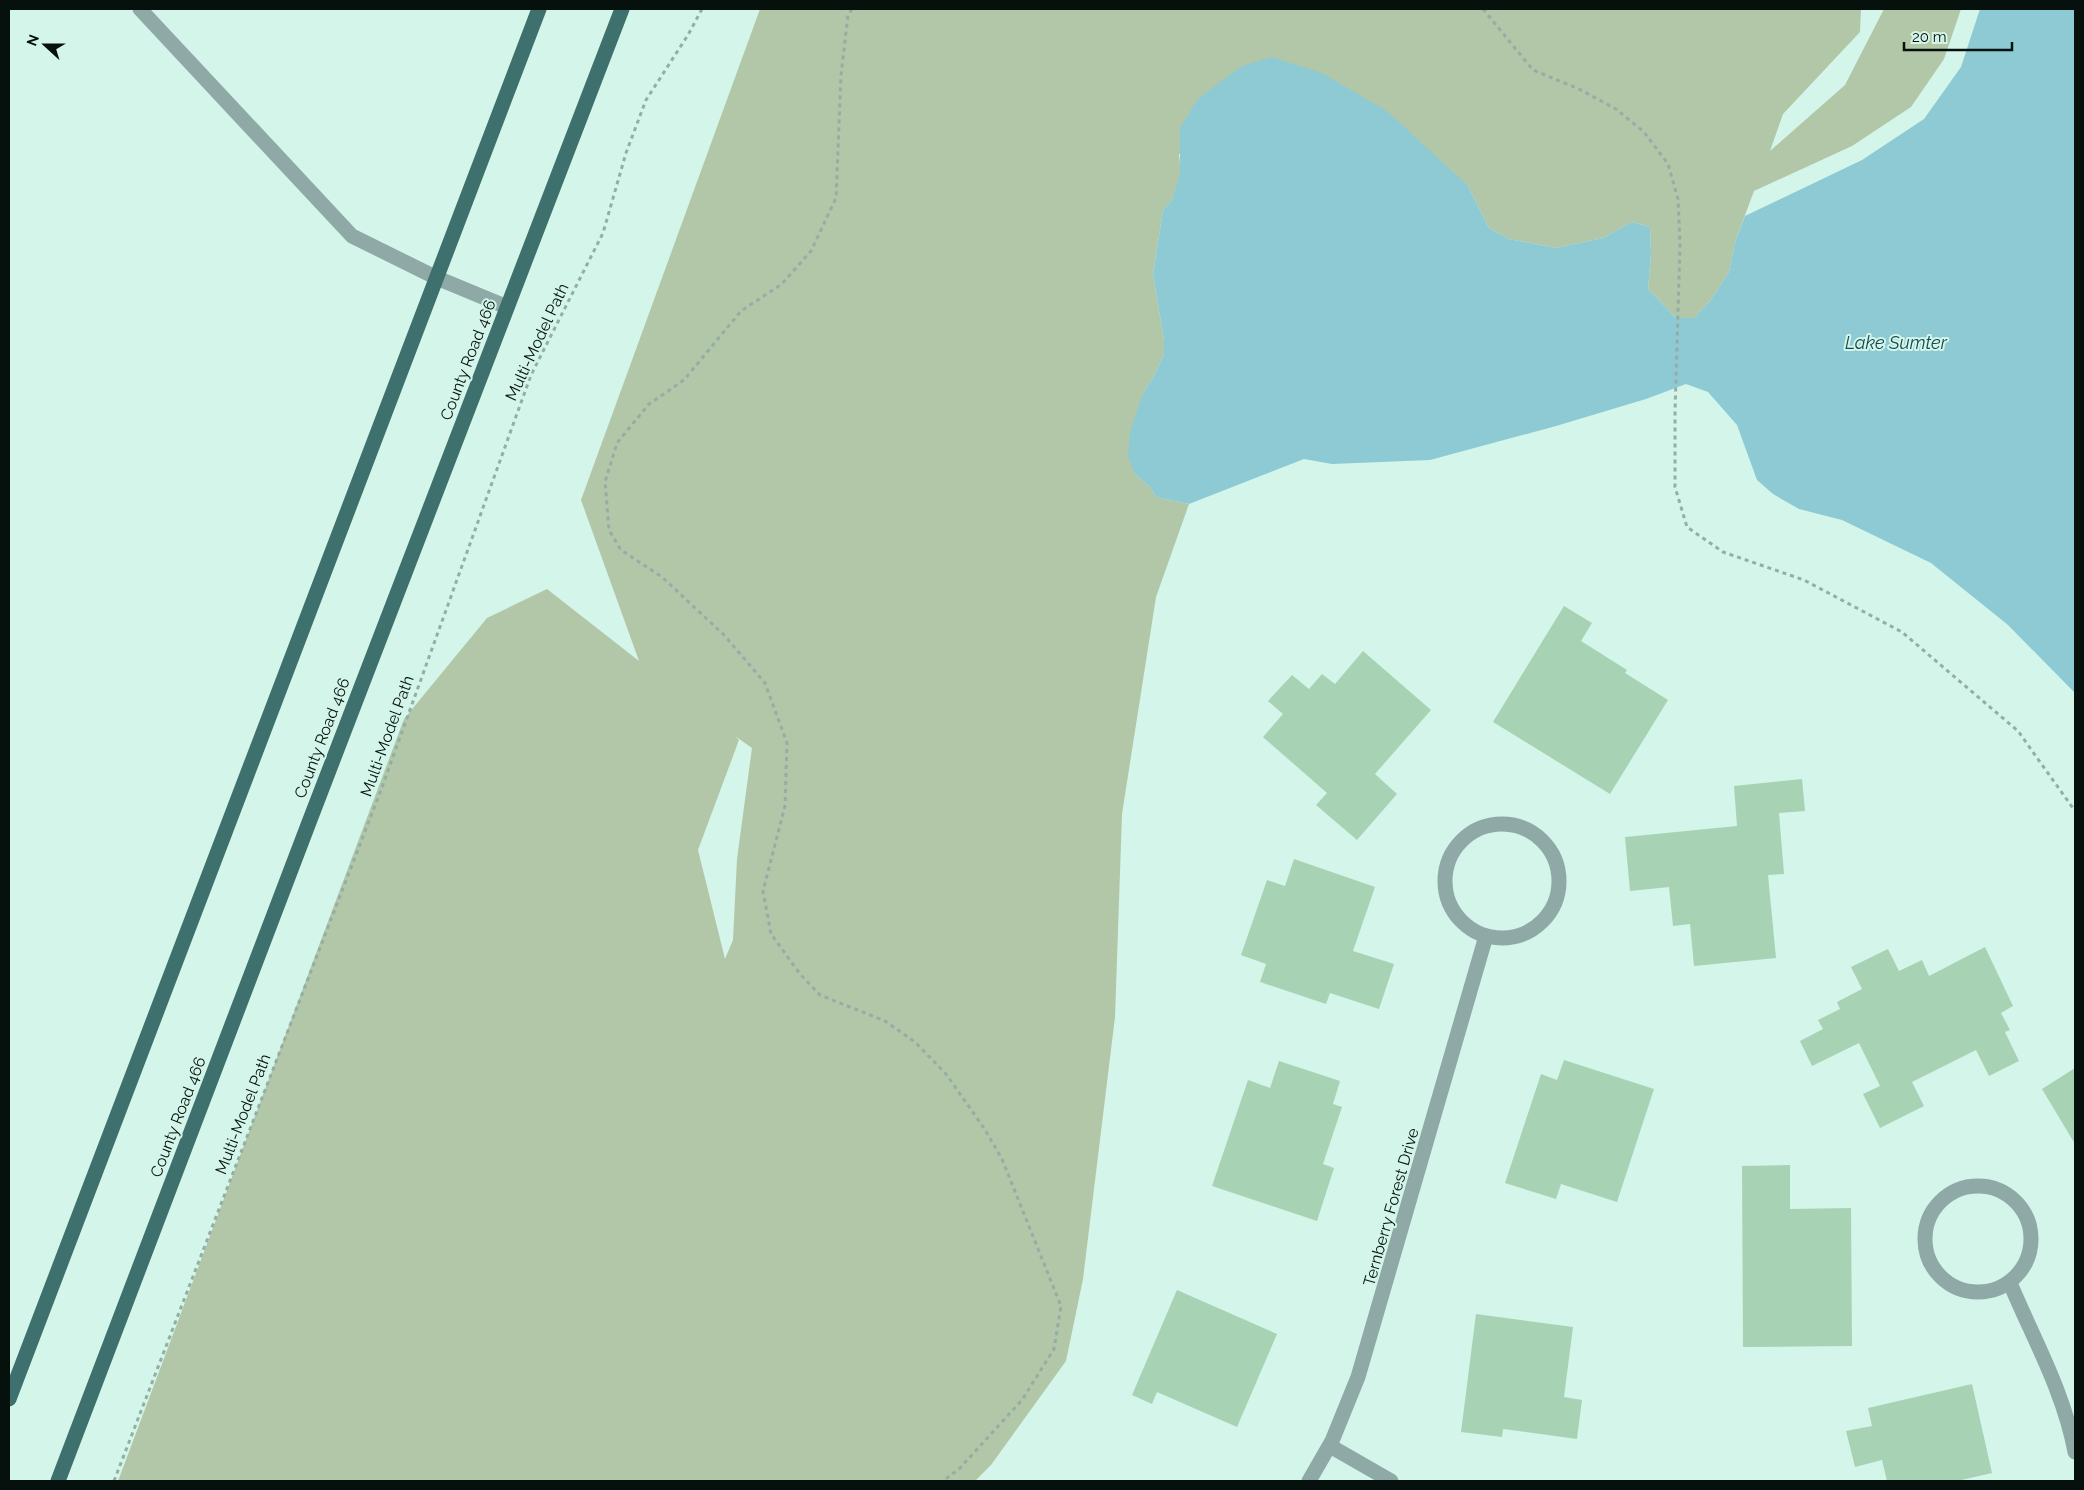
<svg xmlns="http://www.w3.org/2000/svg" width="2084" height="1490" viewBox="0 0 2084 1490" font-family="Raleway,sans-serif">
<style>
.green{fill:#b2c6a8;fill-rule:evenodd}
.water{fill:#8dcad4}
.building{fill:#a7d3b4}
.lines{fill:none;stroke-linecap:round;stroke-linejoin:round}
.path{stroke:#94aea5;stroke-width:3;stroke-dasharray:4 4;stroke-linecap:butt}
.minor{stroke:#8fa9a7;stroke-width:15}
.major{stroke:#3e706d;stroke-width:15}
.labels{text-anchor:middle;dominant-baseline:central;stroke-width:4;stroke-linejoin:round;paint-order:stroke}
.street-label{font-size:16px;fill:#06110e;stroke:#d4f5e9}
.water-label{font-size:18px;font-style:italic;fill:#134951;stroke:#d4f5e9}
</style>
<rect width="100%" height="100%" fill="#d4f5e9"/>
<path class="green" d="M760,9H1861L1860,32L1783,114L1770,151L1845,85L1884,9H1961L1944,59L1911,107L1852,146L1754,191L1735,242L1729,272L1710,301L1694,318H1676L1648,289L1651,254L1650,227L1632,222L1603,238L1556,248L1509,239L1489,228L1468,186L1179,154L1181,174L1172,200L1163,210L1153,274L1164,340V354L1154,376L1143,393L1135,474L1151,488L1156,497L1189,504L1156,597L1122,814L1115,1017L1083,1279L1066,1361L991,1465L975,1481H118L404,719L487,618L547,589L639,661L581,500ZM735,736L752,748L737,859L733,940L725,959L698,850L739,740Z"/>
<polygon class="water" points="1980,9 2075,9 2075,693 2008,625 1931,563 1842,520 1799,509 1773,494 1757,480 1737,425 1708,392 1686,384 1646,399 1556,426 1430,460 1332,464 1304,459 1189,504 1156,497 1151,488 1135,474 1128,457 1130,432 1143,393 1154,376 1164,354 1164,340 1153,274 1163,210 1172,200 1180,174 1180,128 1197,100 1240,67 1271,57 1322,73 1387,111 1468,186 1489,228 1509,239 1556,248 1603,238 1632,222 1650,227 1651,254 1648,289 1676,318 1694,318 1710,301 1729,272 1735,242 1745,216 1862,160 1924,119 1961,67"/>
<g class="building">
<polygon points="1564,606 1592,623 1581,641 1627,670 1625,673 1668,700 1610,794 1493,722"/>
<polygon points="1363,651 1431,710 1375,774 1397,794 1357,840 1316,805 1327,793 1263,737 1283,714 1268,701 1292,675 1309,689 1322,674 1335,684"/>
<polygon points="1802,779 1805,811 1779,813 1784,874 1768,875 1776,958 1694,966 1690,924 1673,926 1669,887 1630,891 1625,837 1737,826 1734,786"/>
<polygon points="1294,859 1375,887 1353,951 1394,964 1379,1009 1330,993 1326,1004 1260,982 1266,964 1241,955 1267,880 1285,886"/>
<polygon points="1985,947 2013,1006 2001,1013 2010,1030 2005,1032 2019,1061 1989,1076 1976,1050 1912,1082 1924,1106 1880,1128 1863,1094 1880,1086 1859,1043 1812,1066 1800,1041 1823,1029 1818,1020 1840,1009 1837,1002 1862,989 1851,967 1888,949 1899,971 1922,960 1929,976"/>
<polygon points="1564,1060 1654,1089 1617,1202 1561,1184 1556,1199 1505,1183 1541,1074 1557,1080"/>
<polygon points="1279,1061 1340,1081 1333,1104 1342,1107 1323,1164 1334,1168 1317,1221 1212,1186 1248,1080 1270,1088"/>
<polygon points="2075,1068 2075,1144 2042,1089"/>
<polygon points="1790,1165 1790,1209 1851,1208 1852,1346 1743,1347 1742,1166"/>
<polygon points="1177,1290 1277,1334 1237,1427 1157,1392 1152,1404 1132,1395"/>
<polygon points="1476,1314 1573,1327 1564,1397 1582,1400 1577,1439 1503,1429 1502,1437 1461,1432"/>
<polygon points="1972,1384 1992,1473 1957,1481 1887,1481 1882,1460 1855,1467 1846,1431 1872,1426 1868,1408"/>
</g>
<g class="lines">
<g class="path">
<polyline points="852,9 848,15 841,75 836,198 811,251 782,284 741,311 684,380 649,404 617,443 605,482 609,530 621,550 662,577 724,635 765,683 787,743 785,806 763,891 771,934 800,974 820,995 885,1021 915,1042 946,1074 984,1128 1002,1159 1061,1306 1054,1349 1022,1400 959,1469 943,1481"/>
<polyline points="1483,9 1533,70 1579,89 1616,109 1644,132 1668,164 1678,199 1680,244 1675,412 1675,487 1687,527 1723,552 1804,580 1902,632 2018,731 2075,811"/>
<polyline points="114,1481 381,790 531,375 603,233 626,153 646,100 688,35 702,9"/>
</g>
<g class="minor">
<polyline points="140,9 352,236 437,278 507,307"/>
<circle cx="1502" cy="881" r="57"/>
<circle cx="1978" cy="1239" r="53"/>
<path d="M2010,1283C2033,1338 2064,1392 2075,1452"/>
<polyline points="1330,1446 1391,1481"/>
<polyline points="1309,1481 1332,1441 1358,1377 1486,936"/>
</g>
<g class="major">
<polyline points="9,1399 539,9"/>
<polyline points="58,1481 308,825 622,9"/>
</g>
</g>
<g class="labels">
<g class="street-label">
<text transform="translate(537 342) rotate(-65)">Multi-Model Path</text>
<text transform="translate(468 360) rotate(-69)">County Road 466</text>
<text transform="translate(387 736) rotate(-70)">Multi-Model Path</text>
<text transform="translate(322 738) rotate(-69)">County Road 466</text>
<text transform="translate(243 1114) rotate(-69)">Multi-Model Path</text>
<text transform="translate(178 1117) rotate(-69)">County Road 466</text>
<text transform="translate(1391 1207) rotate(-74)">Ternberry Forest Drive</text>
</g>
<g class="water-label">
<text x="1896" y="342">Lake Sumter</text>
</g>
</g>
<rect width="2084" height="1490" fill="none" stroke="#06110e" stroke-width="20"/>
<g transform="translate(45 45) rotate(291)" stroke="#d4f5e9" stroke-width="4" paint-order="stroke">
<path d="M0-4L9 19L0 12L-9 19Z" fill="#06110e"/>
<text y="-8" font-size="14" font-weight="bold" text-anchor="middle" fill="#06110e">N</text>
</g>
<path d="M1904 42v8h108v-8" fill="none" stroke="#06110e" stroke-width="2.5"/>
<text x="1912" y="42" font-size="15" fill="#06110e" stroke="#d4f5e9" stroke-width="4" paint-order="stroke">20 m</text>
</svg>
